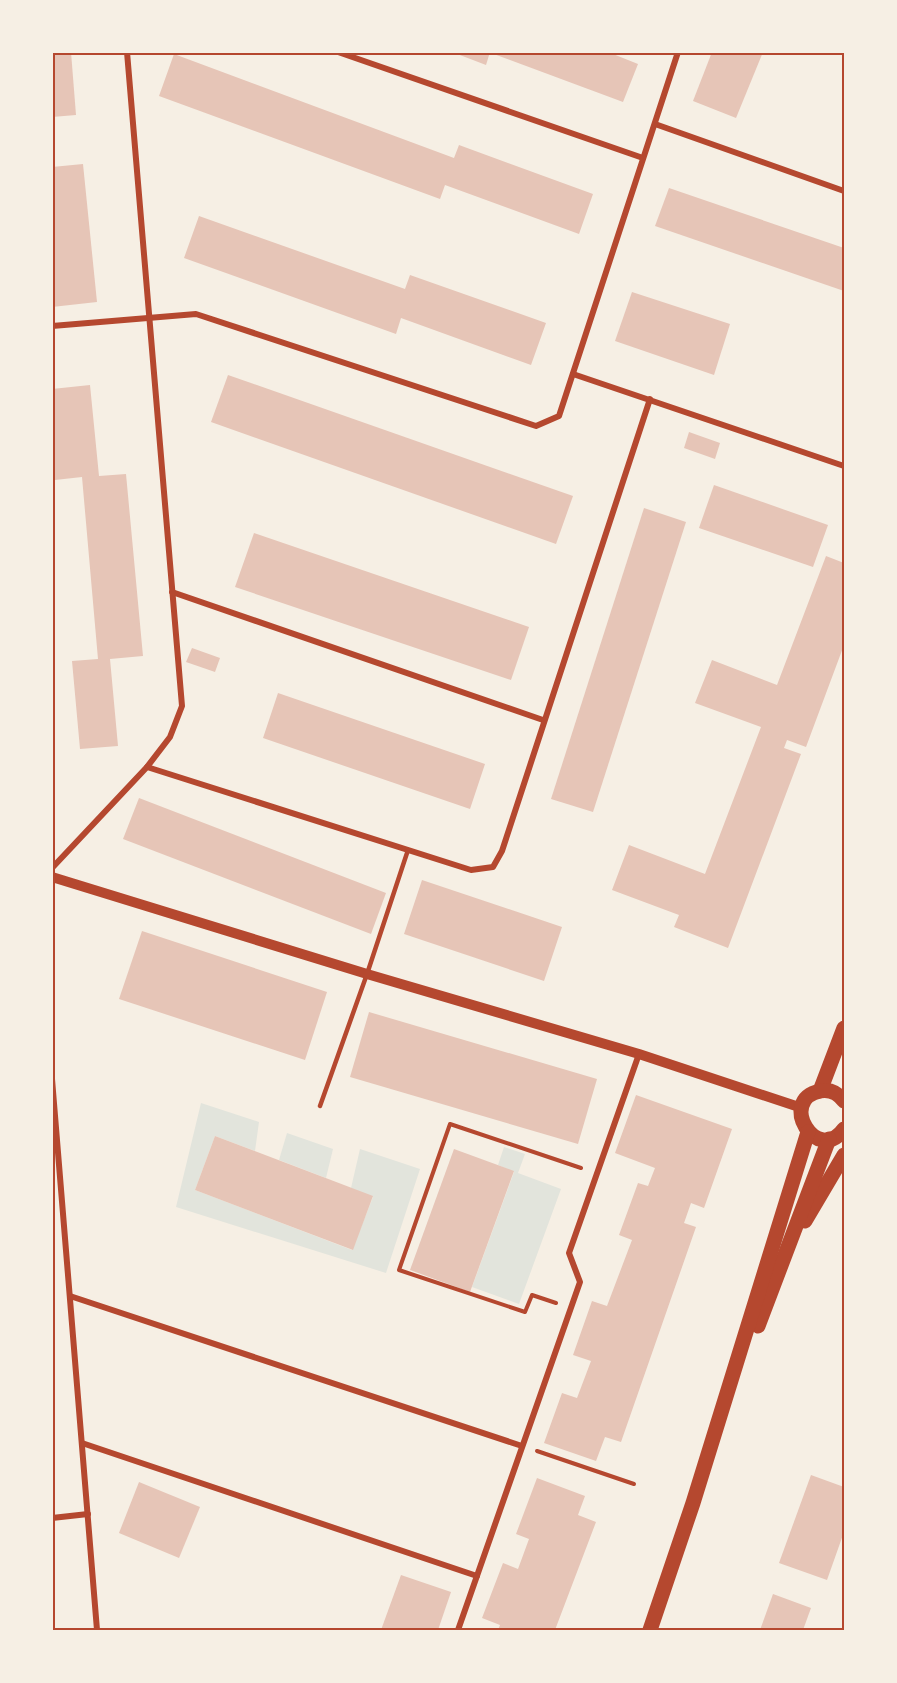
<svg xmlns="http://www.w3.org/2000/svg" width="897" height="1683" viewBox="0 0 897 1683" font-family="Manrope,sans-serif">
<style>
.green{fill:#e2e4dc}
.building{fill:#e6c5b7}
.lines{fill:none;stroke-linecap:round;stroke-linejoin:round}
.path{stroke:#b5482f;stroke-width:4}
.service{stroke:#b5482f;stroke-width:4.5}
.minor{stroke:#b5482f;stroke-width:6}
.tertiary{stroke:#b5482f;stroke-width:10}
.primary{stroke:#b5482f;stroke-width:15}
.neatline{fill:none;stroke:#b5482f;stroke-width:2}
</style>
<rect width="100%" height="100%" fill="#f6efe4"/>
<g class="green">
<polygon points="201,1103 259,1122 255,1151 215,1136 195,1190 352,1250 373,1197 351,1188 360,1149 420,1169 386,1273 176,1207"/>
<polygon points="287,1133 333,1149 326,1178 279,1160"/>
<polygon points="504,1147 525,1154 518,1173 561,1189 519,1304 472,1287 514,1172 498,1165"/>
</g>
<g class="building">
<polygon points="52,52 71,52 76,115 52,117"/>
<polygon points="452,52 490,52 486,65"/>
<polygon points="608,52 638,64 623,102 491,53"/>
<polygon points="712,52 763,52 736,118 693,101"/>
<polygon points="174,54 454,158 459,145 593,194 579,234 445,185 440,199 159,96"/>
<polygon points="83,164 97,302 52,307 52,167"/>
<polygon points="669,188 844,248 844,291 655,226"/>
<polygon points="199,216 405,289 410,275 546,323 531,365 401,318 396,334 184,258"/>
<polygon points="632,292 730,324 714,375 615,341"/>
<polygon points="228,375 573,496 556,544 211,422"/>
<polygon points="90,385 99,476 126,474 143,656 110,659 118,746 80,749 72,661 98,659 82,477 55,480 52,456 52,389"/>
<polygon points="689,432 720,443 715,459 684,448"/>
<polygon points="714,485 828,525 813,567 699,528"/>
<polygon points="644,508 686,522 593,812 551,799"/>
<polygon points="254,533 529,627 511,680 235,587"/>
<polygon points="826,556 844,563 844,645 806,747 787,740 784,748 801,754 728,948 674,927 679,915 612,890 629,845 705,874 761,727 695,703 712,660 777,685"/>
<polygon points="192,648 220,658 215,672 186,662"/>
<polygon points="278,693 485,764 470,809 263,738"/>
<polygon points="139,798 386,893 371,934 123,839"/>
<polygon points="422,880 562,927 544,981 404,934"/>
<polygon points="142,931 327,992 305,1060 119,999"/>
<polygon points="369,1012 597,1079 578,1144 350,1077"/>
<polygon points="636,1095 732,1129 704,1208 691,1203 684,1223 696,1227 621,1442 605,1437 596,1461 544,1443 562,1393 577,1398 591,1361 573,1355 592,1301 607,1306 632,1240 619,1235 638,1183 648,1186 655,1168 615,1153"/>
<polygon points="215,1136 373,1196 353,1250 195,1190"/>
<polygon points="454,1149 514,1171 470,1292 410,1270"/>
<polygon points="811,1475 844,1487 844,1532 827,1580 779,1563"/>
<polygon points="537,1478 585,1496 578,1515 596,1522 555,1630 498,1630 500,1625 482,1618 503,1563 518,1569 529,1539 516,1534"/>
<polygon points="139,1482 200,1507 179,1558 119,1533"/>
<polygon points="401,1575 451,1592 438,1630 381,1630"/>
<polygon points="773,1594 811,1608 803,1630 760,1630"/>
</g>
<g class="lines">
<g class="path">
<polyline points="556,1303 532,1295 525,1312 399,1270 450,1124 581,1168"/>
<polyline points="537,1451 634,1484"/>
</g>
<polyline class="service" points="320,1106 367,974 408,850"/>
<g class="minor">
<polyline points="338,52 643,158"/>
<polyline points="655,124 844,191"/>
<polyline points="52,326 196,314 536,426 559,416 678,52"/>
<polyline points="573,374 844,466"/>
<polyline points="172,592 543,720"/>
<polyline points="147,767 471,870 493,867 502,851 650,399"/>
<polyline points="52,868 147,767 170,737 182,706 127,52"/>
<polyline points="52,1079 97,1630"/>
<polyline points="70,1296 522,1446"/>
<polyline points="82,1443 477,1576"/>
<polyline points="52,1518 88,1514"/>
<polyline points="458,1630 580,1282 569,1253 639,1054"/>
</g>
<polyline class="tertiary" points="52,877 367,974 639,1054 802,1108"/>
<g class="primary">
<polyline points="820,1091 844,1028"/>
<path d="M844,1101C838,1093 830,1089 820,1091C777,1100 817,1166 844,1129"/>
<polyline points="805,1221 844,1155"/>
<polyline points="758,1326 829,1139"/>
<polyline points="650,1630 693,1503 808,1132"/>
</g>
</g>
<rect width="897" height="1683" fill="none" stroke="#f6efe4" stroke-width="108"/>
<rect x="54" y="54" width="789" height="1575" class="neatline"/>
</svg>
